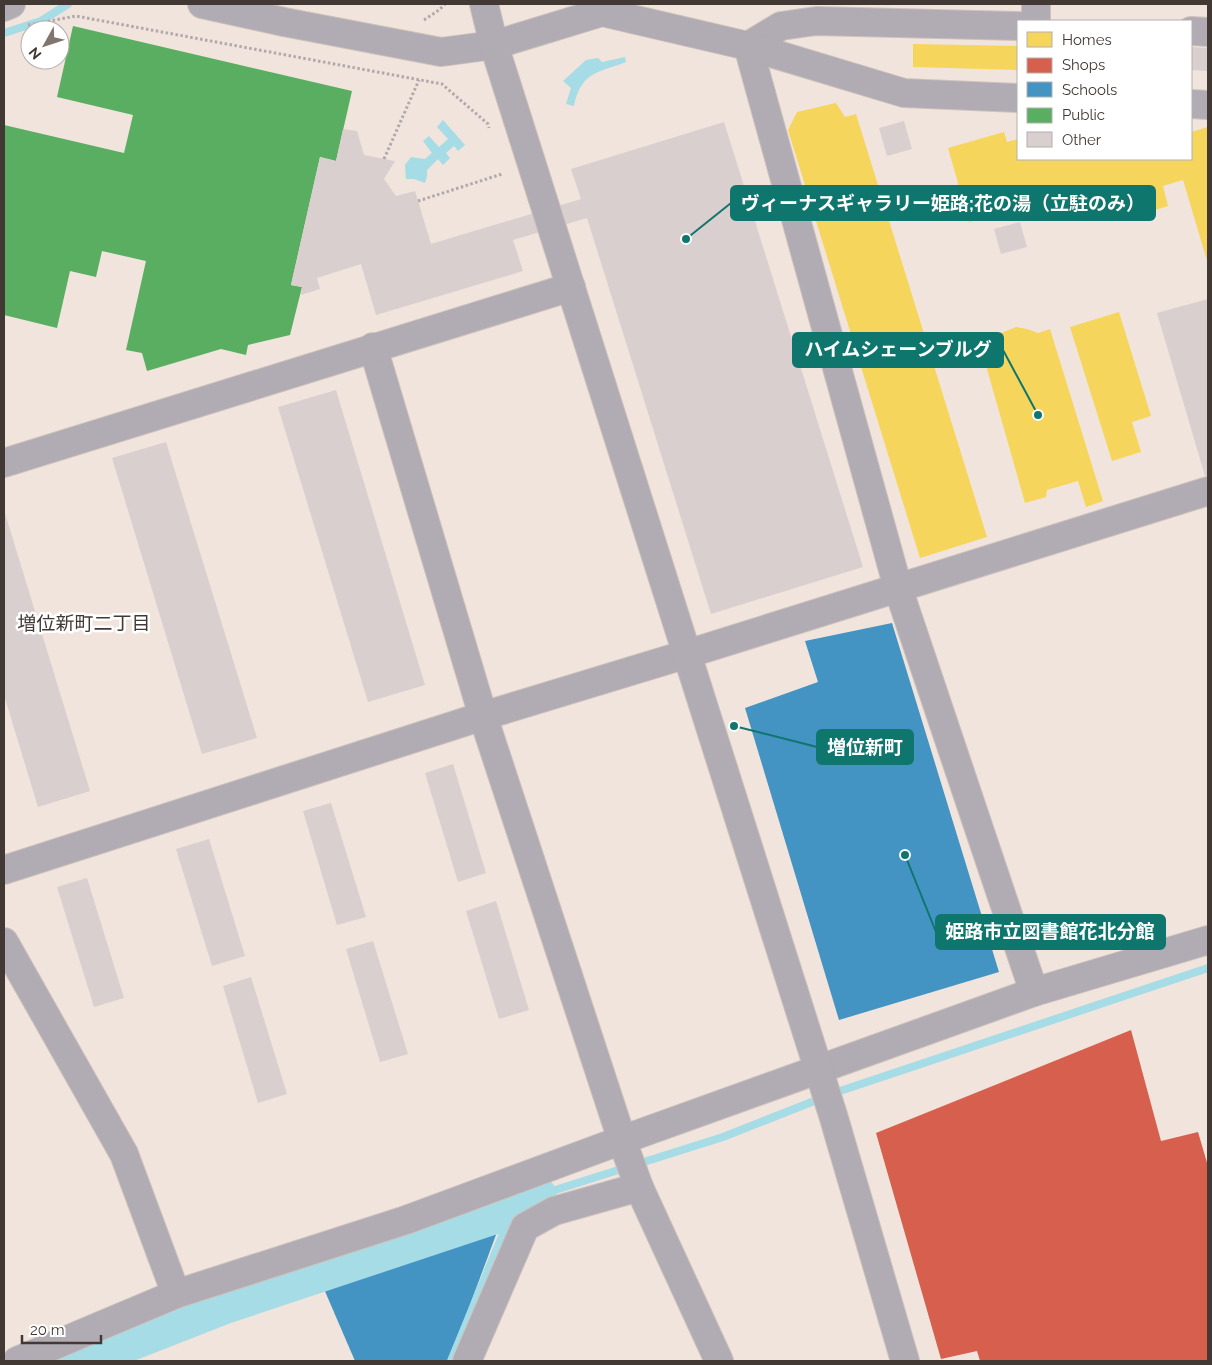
<svg xmlns="http://www.w3.org/2000/svg" width="1212" height="1365" viewBox="0 0 1212 1365" font-family="Raleway,'Noto Sans JP',sans-serif">
<style>
.water{fill:#a5dce5}
.homes{fill:#f6d55c}
.shops{fill:#d6604d}
.schools{fill:#4393c3}
.public{fill:#5aae61}
.lines{fill:none;stroke-linecap:round;stroke-linejoin:round}
.stream{stroke:#a5dce5;stroke-width:8}
.river{stroke:#a5dce5;stroke-width:48}
.building{fill:#d9cfce}
.minor-casing{stroke:#cdc3bc;stroke-width:30}
.tertiary-casing{stroke:#cdc3bc;stroke-width:30}
.path{stroke:#b0a8ac;stroke-width:3;stroke-dasharray:2.5 2.5;stroke-linecap:butt}
.minor{stroke:#b1abb3;stroke-width:28}
.tertiary{stroke:#b1abb3;stroke-width:28}
.labels{text-anchor:middle;dominant-baseline:central;stroke-width:5;stroke-linejoin:round;paint-order:stroke}
.neighbourhood-label{font-size:19px;fill:#433934;stroke:#fff}
.leader{fill:none;stroke:#0f766e;stroke-width:2}
.callout-dot{fill:#0f766e;stroke:#fff;stroke-width:2}
.callout{fill:#0f766e;stroke:#0f766e;stroke-width:2}
.callout-label{font-size:19px;text-anchor:middle;font-weight:bold;fill:#fff}
</style>
<rect width="100%" height="100%" fill="#f1e4dc"/>
<g class="water">
<path d="M625,57L626,62C597,73 581,72 574,106L566,104L571,88L563,81L586,60L598,58L602,62Z"/>
<polygon points="443,120 465,145 458,151 454,146 446,153 450,158 443,165 438,159 427,170 427,176 425,183 414,179 406,179 405,165 411,157 425,159 432,153 423,141 429,136 439,147 448,139 437,127"/>
</g>
<g class="homes">
<polygon points="913,44 1018,46 1018,70 913,67"/>
<polygon points="836,103 845,117 856,114 987,537 920,558 788,130 797,112"/>
<polygon points="1208,127 1208,264 1183,180 1163,186 1168,206 1155,210 1149,193 1084,211 1078,191 969,222 948,148 1004,132 1007,142 1018,139 1018,159 1191,159 1191,132"/>
<polygon points="1119,312 1151,416 1132,422 1141,452 1112,461 1070,327"/>
<polygon points="1016,327 1027,329 1038,333 1050,329 1103,501 1086,507 1078,481 1047,490 1046,497 1025,503 981,348 990,340 1001,333"/>
</g>
<polygon class="shops" points="1131,1030 1161,1141 1198,1132 1208,1166 1208,1361 980,1361 977,1351 941,1359 876,1133"/>
<g class="schools">
<polygon points="892,623 999,972 839,1020 745,708 818,682 805,641"/>
<polygon points="503,1216 449,1361 355,1361 321,1282"/>
</g>
<polygon class="public" points="73,26 352,91 336,161 320,157 291,285 302,287 290,335 248,345 246,355 221,349 147,371 142,353 126,350 146,261 102,251 96,277 70,271 57,328 4,315 4,125 124,153 133,115 57,97"/>
<g class="lines">
<g class="stream">
<polyline points="4,33 41,21 68,4"/>
<polyline points="451,1361 509,1219 533,1197 723,1137 837,1092 1208,968"/>
</g>
<polyline class="river" points="68,1361 224,1300 533,1197"/>
</g>
<g class="building">
<polygon points="1191,47 1208,48 1208,71 1191,70"/>
<polygon points="904,121 912,149 887,156 879,128"/>
<polygon points="724,122 863,567 711,614 587,218 513,240 523,271 376,315 361,264 317,278 320,289 301,295 302,287 291,285 320,157 336,161 343,129 357,131 364,155 395,161 384,179 396,196 415,191 431,244 581,199 571,169"/>
<polygon points="1020,222 1027,247 1001,254 994,229"/>
<polygon points="1208,299 1208,475 1205,476 1157,313"/>
<polygon points="336,390 425,685 368,702 278,407"/>
<polygon points="166,442 257,738 202,754 112,458"/>
<polygon points="4,510 90,791 38,807 4,695"/>
<polygon points="453,764 486,873 458,882 425,773"/>
<polygon points="331,803 366,917 337,925 303,811"/>
<polygon points="209,839 245,956 212,966 176,849"/>
<polygon points="87,878 124,998 94,1007 57,887"/>
<polygon points="496,901 529,1010 499,1019 466,911"/>
<polygon points="373,941 408,1054 380,1062 346,949"/>
<polygon points="251,977 287,1094 258,1103 223,986"/>
</g>
<g class="lines">
<defs>
<g id="minor">
<polyline points="1036,21 1036,4"/>
<polyline points="1018,26 816,21 781,26 748,46 898,588 1034,992"/>
<polyline points="1191,31 1208,32"/>
<polyline points="373,347 483,716 622,1140 639,1187 719,1361"/>
<polyline points="4,463 571,287"/>
<polyline points="4,870 483,716 687,654 1208,491"/>
<polyline points="4,942 124,1154 176,1294"/>
<polyline points="17,1361 176,1294 406,1220 622,1140 1034,992 1208,940"/>
<polyline points="467,1361 525,1227 554,1211 639,1187"/>
</g>
<g id="tertiary">
<polyline points="202,4 284,22 441,52 494,45 602,12 748,46 904,93 1018,98"/>
<polyline points="484,4 494,45 833,1115 905,1361"/>
<polyline points="4,7 11,4"/>
<polyline points="1191,104 1208,105"/>
</g>
</defs>
<use href="#minor" class="minor-casing"/>
<use href="#tertiary" class="tertiary-casing"/>
<g class="path">
<polyline points="424,20 439,10 445,4"/>
<polyline points="28,25 76,16 442,84 488,124 489,128"/>
<polyline points="384,159 419,80"/>
<polyline points="418,201 502,174"/>
</g>
<use href="#minor" class="minor"/>
<use href="#tertiary" class="tertiary"/>
</g>
<g class="labels">
<g class="neighbourhood-label">
<text x="84" y="623">増位新町二丁目</text>
</g>
</g>
<path class="leader" d="M686 239L731 203M1038 415L1003 350M734 726L817 747M905 855L936 932"/>
<g class="callout-dot">
<circle cx="686" cy="239" r="5"/>
<circle cx="1038" cy="415" r="5"/>
<circle cx="734" cy="726" r="5"/>
<circle cx="905" cy="855" r="5"/>
</g>
<g class="callout">
<rect x="731" y="186" width="424" height="34" rx="5"/>
<rect x="793" y="333" width="210" height="34" rx="5"/>
<rect x="817" y="730" width="96" height="34" rx="5"/>
<rect x="936" y="915" width="229" height="34" rx="5"/>
</g>
<g class="callout-label">
<text x="943" y="210">ヴィーナスギャラリー姫路;花の湯（立駐のみ）</text>
<text x="898" y="356">ハイムシェーンブルグ</text>
<text x="865" y="754">増位新町</text>
<text x="1050" y="938">姫路市立図書館花北分館</text>
</g>
<rect width="1212" height="1365" fill="none" stroke="#433934" stroke-width="10"/>
<rect x="1017" y="20" width="175" height="140" fill="#ffffff" stroke="#b4b0ae"/>
<rect x="1027" y="32" width="25" height="15" fill="#f6d55c" stroke="#b4b0ae"/>
<text x="1062" y="45" font-size="15" fill="#433934">Homes</text>
<rect x="1027" y="58" width="25" height="15" fill="#d6604d" stroke="#b4b0ae"/>
<text x="1062" y="70" font-size="15" fill="#433934">Shops</text>
<rect x="1027" y="82" width="25" height="15" fill="#4393c3" stroke="#b4b0ae"/>
<text x="1062" y="95" font-size="15" fill="#433934">Schools</text>
<rect x="1027" y="108" width="25" height="15" fill="#5aae61" stroke="#b4b0ae"/>
<text x="1062" y="120" font-size="15" fill="#433934">Public</text>
<rect x="1027" y="132" width="25" height="15" fill="#d9cfce" stroke="#b4b0ae"/>
<text x="1062" y="145" font-size="15" fill="#433934">Other</text>
<g transform="translate(45 45) rotate(230)"><circle r="24" fill="#ffffff" stroke="#b4b0ae"/>
<path d="M0-4L9 19L0 12L-9 19Z" fill="#80756f"/>
<text y="-8" font-size="14" font-weight="bold" text-anchor="middle" fill="#433934">N</text>
</g>
<path d="M22 1335v8h79v-8" fill="none" stroke="#433934" stroke-width="2.5"/>
<text x="30" y="1335" font-size="15" fill="#433934" stroke="#ffffff" stroke-width="4" paint-order="stroke">20 m</text>
</svg>
